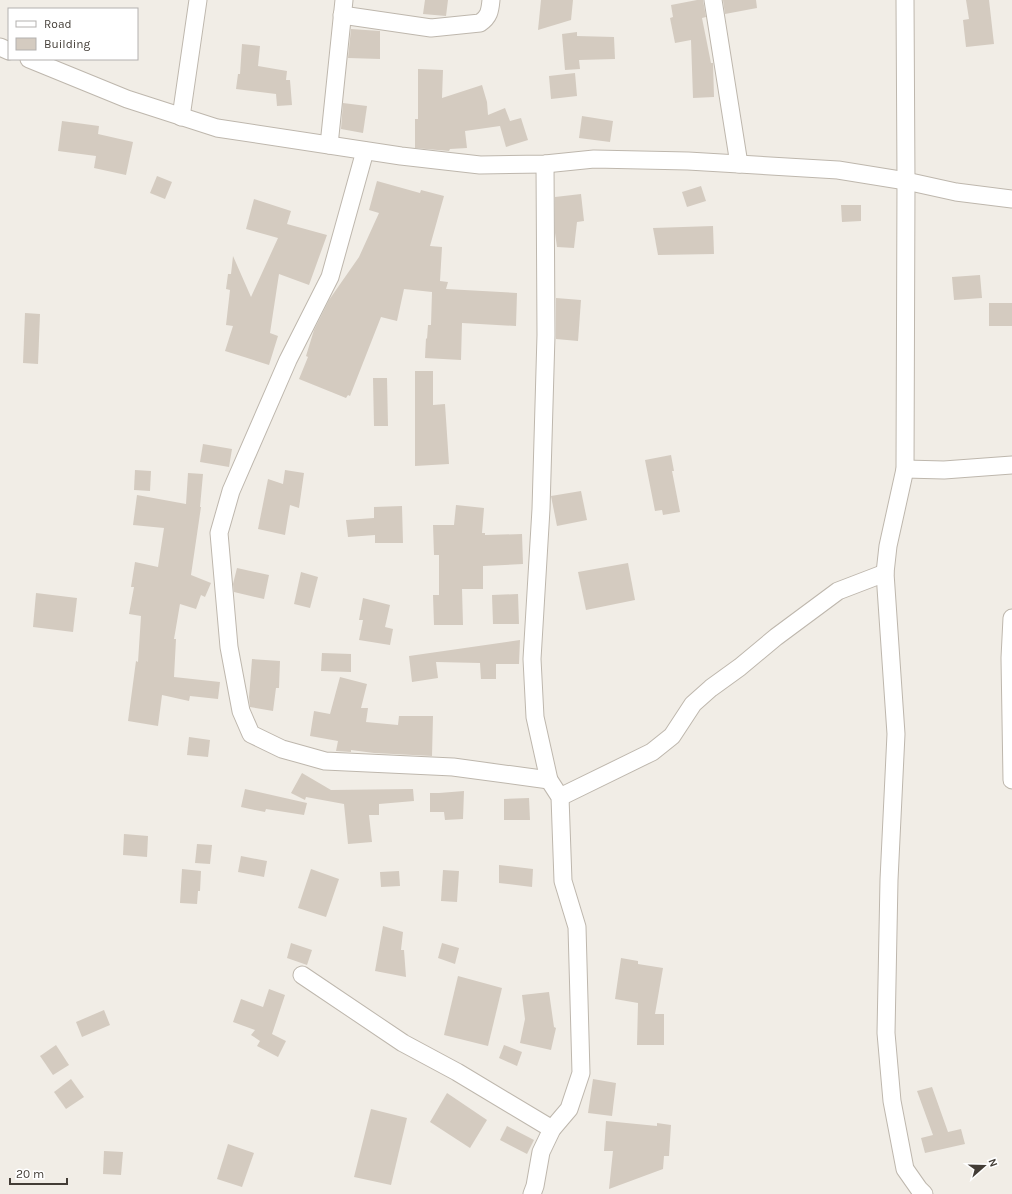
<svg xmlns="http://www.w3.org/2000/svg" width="1012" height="1194" viewBox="0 0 1012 1194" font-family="Karla,sans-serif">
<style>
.building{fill:#d4cbc0}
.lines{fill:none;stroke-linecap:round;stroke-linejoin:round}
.street-casing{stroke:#beb7ad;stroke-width:19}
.street{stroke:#fff;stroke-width:17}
</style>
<rect width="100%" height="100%" fill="#f1ede6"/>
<g class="building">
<polygon points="425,0 448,0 446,16 423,14"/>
<polygon points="541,0 573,0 571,20 538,30"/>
<polygon points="697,0 703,0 706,17 702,18 711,63 713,63 714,97 693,98 691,40 675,43 670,18 673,17 671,5"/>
<polygon points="723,0 756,0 757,8 725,14"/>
<polygon points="966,0 989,0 994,44 966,47 963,20 969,19"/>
<polygon points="351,29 380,31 380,59 348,58"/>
<polygon points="577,32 577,36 614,37 615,59 579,60 580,69 565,70 562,34"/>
<polygon points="242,44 260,46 258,66 287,71 286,80 290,80 292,105 277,106 276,94 236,89 238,74 240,74"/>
<polygon points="418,69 443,70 442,98 482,85 487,102 488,115 505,108 510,121 521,118 528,140 506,147 500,126 465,131 467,148 450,149 449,151 415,148 415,119 418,119"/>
<polygon points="575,73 577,96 551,99 549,76"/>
<polygon points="343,103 367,106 363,133 341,129"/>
<polygon points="582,116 613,121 610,142 579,138"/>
<polygon points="62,121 99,126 98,134 133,142 126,175 94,168 96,156 58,151"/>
<polygon points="157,176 172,182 165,199 150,193"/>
<polygon points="377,181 420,193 421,190 444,196 430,246 442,247 440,281 448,282 446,289 517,293 516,326 462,323 461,360 425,358 426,338 427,339 428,325 431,325 432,292 404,289 397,321 381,317 350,396 348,395 346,398 299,379 308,357 306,356 314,330 329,300 359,257 379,213 369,210"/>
<polygon points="701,186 706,201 687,207 682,192"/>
<polygon points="581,194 584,221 577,222 574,248 557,247 555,233 555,197"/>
<polygon points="254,199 291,211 287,224 327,235 309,285 279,274 270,333 278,336 269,365 225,351 233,326 226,325 230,290 226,289 228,274 231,274 233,256 251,297 278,238 246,229"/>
<polygon points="841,205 861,205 861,221 842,222"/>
<polygon points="713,226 714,254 658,255 653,228"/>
<polygon points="980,275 982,298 954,300 952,277"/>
<polygon points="556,298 581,300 578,341 556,339"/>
<rect x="989" y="303" width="23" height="23"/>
<polygon points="25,313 40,314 38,364 23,363"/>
<polygon points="415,371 433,371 433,405 445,404 449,464 415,466"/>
<polygon points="373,378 387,378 388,426 374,426"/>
<polygon points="203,444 232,449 229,467 200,462"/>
<polygon points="671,455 674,471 672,471 680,512 663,515 662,510 655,511 645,460"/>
<polygon points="135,470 151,471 150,491 134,490"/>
<polygon points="285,470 304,473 299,508 290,505 285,535 258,529 268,479 283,484"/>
<polygon points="188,473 203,474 200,507 201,507 191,575 211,583 205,597 201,595 196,609 180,604 174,639 176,639 174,677 220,682 218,699 190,696 189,701 162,695 158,726 128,721 136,661 138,662 141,616 129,614 134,587 131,587 135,562 158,567 164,528 133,525 137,495 186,504"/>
<polygon points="581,491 587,520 557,526 551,496"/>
<polygon points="456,505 484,508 482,533 485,533 485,535 522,534 523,564 483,566 483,589 462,589 463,625 434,625 433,595 439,595 439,555 434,555 433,525 454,525"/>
<polygon points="402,506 403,543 375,543 375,535 348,537 346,520 374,518 374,507"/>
<polygon points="628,563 635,600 586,610 578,572"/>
<polygon points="237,568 269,575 264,599 234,592 233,584"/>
<polygon points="301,572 318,577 310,608 294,604"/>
<polygon points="36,593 77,598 73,632 33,627"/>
<polygon points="518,594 519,624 493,624 492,595"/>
<polygon points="363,598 390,605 385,627 393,629 390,645 359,640 363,620 359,620"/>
<polygon points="520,640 519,664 496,664 496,679 481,679 480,663 436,662 438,678 412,682 409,656"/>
<polygon points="322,653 351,654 351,672 321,671"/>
<polygon points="252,659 280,661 279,688 276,688 273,711 250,707 249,697"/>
<polygon points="340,677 367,684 361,708 368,708 366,722 398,725 399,716 433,716 432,756 374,753 351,750 351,752 336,751 338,741 310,736 314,711 330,714"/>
<polygon points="189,737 210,740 208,757 187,755"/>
<polygon points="302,773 331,790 413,789 414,801 379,804 379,815 369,815 372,842 348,844 344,804 306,797 305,800 291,793"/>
<polygon points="245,789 307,803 304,815 266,809 265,812 241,807"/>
<polygon points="464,791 463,819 445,820 444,812 430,812 430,793 439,793"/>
<polygon points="529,798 530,820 504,820 504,799"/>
<polygon points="124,834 148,836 147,857 123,855"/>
<polygon points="197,844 212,845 210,864 195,863"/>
<polygon points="241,856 267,861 264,877 238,872"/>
<polygon points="499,865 533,869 532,887 499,883"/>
<polygon points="182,869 201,871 200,891 198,891 197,904 180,903"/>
<polygon points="311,869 339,879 326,917 298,908"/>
<polygon points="443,870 459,871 457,902 441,901"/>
<polygon points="399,871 400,886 381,887 380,872"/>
<polygon points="383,926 403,932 401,950 404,950 406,977 375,971"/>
<polygon points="291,943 312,950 307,965 287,958"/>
<polygon points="442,943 459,948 455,964 438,958"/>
<polygon points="621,958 638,961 638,964 663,968 655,1014 664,1014 664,1045 637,1045 638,1003 615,999"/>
<polygon points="458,976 502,988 488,1046 444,1035"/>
<polygon points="269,989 285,995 272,1034 286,1041 278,1057 257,1046 260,1041 251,1035 255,1030 233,1022 241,999 263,1007"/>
<polygon points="549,992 554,1027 556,1028 551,1050 520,1043 525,1019 522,995"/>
<polygon points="104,1010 110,1025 82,1037 76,1022"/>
<polygon points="56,1045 69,1065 53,1075 40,1056"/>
<polygon points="504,1045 522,1052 517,1066 499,1058"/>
<polygon points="71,1079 84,1097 66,1109 54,1092"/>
<polygon points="593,1079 616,1083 612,1116 588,1113"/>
<polygon points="932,1087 948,1132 961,1129 965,1144 925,1153 921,1138 933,1135 917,1091"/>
<polygon points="447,1093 487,1120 470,1148 430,1122"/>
<polygon points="371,1109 407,1118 391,1185 354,1177"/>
<polygon points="606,1121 657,1126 657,1123 671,1125 669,1156 664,1156 663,1169 609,1189 613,1151 604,1151"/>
<polygon points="507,1126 534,1140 527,1154 500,1140"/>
<polygon points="228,1144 254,1153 242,1187 217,1179"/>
<polygon points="104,1151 123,1152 121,1175 103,1174"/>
</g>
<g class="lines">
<defs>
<g id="street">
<polyline points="713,0 739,164"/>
<polyline points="905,0 906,181 905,469 888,546 885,573 896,734 889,880 886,1033 892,1101 905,1169 919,1189 924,1194"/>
<path d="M342,15L431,28L480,23C489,17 490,11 491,0"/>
<polyline points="0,47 9,51"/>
<polyline points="29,59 127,99 217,128 401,156 480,165 545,164 594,159 688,161 838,170 906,181 956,192 1012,199"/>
<polyline points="181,117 198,0"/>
<polyline points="329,145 344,0"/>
<polyline points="365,151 330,277 288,360 231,491 219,533 229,647 241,711 251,734 282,749 325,761 453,767 549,780"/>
<polyline points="905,469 944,470 1012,465"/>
<polyline points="1012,618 1010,658 1012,780"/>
<polyline points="560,797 652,752 672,736 693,704 711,688 740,667 776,637 838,591 885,573"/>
<polyline points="302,975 403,1043 457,1072 552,1129"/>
<polyline points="532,1194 535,1186 541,1152 552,1129 569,1109 581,1073 577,927 563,881 560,797 549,780 535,717 532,659 541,509 546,335 545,164"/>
</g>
</defs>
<use href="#street" class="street-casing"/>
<use href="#street" class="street"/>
</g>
<rect x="8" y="8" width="130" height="52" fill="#ffffff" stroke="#b4b1af"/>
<rect x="16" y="21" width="20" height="6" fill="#ffffff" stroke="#b4b1af"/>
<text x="44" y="28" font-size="12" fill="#433d36">Road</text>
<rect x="16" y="38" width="20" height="12" fill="#d4cbc0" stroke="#b4b1af"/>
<text x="44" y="48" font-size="12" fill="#433d36">Building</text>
<g transform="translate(984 1166) rotate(70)" stroke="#ffffff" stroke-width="3" paint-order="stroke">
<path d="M0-3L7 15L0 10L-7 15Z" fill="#433d36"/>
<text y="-6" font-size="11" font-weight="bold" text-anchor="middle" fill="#433d36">N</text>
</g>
<path d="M10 1178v6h57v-6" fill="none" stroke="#433d36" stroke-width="2"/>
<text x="16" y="1178" font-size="12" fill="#433d36" stroke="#ffffff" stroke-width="3" paint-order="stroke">20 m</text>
</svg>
